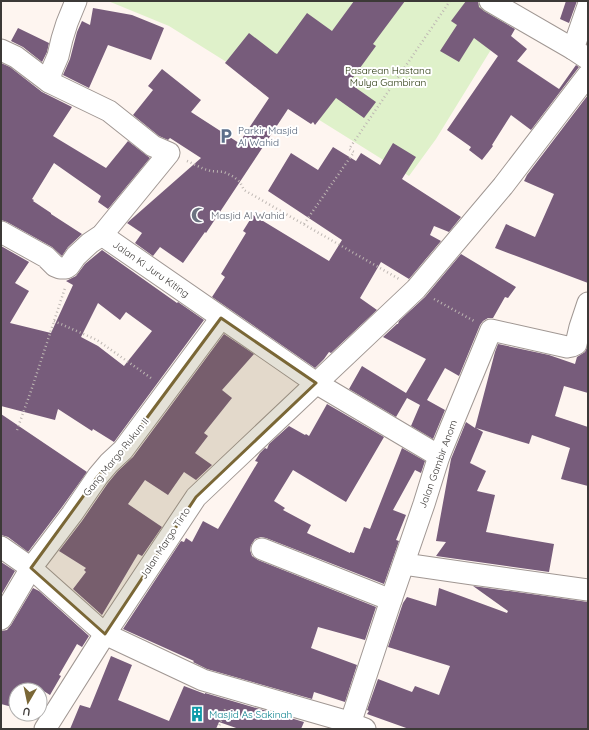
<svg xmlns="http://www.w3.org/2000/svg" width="589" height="730" viewBox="0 0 589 730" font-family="Quicksand,sans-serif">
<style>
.green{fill:#dff1ca}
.building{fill:#775c7b;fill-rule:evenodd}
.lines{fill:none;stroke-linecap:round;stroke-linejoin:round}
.minor-casing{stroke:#a09793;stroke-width:23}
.path{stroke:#beb7b3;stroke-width:2.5;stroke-dasharray:1 3;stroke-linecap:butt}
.minor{stroke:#fff;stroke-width:21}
.marked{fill:#7a6736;fill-opacity:0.2;stroke:#7a6736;stroke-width:3;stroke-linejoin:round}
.labels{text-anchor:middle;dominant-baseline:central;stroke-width:4;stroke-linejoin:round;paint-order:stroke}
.park-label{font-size:10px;fill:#1f2f02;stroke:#fff}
.service-label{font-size:10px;fill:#4e5e75;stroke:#fff;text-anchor:start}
.worship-label{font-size:10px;fill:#5b616d;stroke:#fff;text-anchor:start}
.street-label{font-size:10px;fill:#3c3937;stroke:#fff}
.culture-label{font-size:10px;fill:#0d838f;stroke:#fff;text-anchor:start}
</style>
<rect width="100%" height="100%" fill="#fef5f0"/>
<polygon class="green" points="108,1 475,1 508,22 436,139 409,176 169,26"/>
<g class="building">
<polygon points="354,1 405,1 373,44 376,46 349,83 376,102 364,118 336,98 315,125 313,122 311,124 288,109 206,233 205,232 183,263 160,247 153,256 135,243 142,233 127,223 201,158 170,138 168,140 159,136 133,115 153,90 148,86 162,69 201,100 191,112 239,143 269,98 225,63 249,33 275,53 277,54 307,13 332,31"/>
<polygon points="466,1 478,1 479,7 484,11 515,29 511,36 527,49 517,61 559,89 576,65 579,67 531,130 511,115 492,145 493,146 482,160 469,150 471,147 447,130 498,56 474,38 459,62 440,51 457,25 451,21"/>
<polygon points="566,1 577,1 569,23 560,19"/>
<polygon points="93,8 132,15 164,28 151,60 108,45 89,88 63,75 70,59 77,32 82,21 90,25"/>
<polygon points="18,28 49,43 47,52 42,62 23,47 11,41"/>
<polygon points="1,63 10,67 42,92 72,107 53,136 106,168 128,141 150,158 108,209 98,202 101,196 54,163 32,199 34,200 33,201 51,213 51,214 82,234 68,247 62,256 52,247 7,222 1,220"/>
<polygon points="588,95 588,283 495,248 506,224 535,237 554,194 524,181 527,175"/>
<polygon points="393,143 416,157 402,179 461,217 449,232 434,226 430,235 441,241 409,279 381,262 360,298 377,310 331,353 329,352 324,359 315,368 212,297 225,277 221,274 246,233 243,231 253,215 329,261 342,240 268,191 291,153 318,170 333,147 356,161 361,153 380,165"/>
<path d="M1,246L29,262L15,283L29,291L10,323L51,333L73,285L66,281L76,276L85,264L102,250L177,303L178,302L204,320L114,442L93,429L92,431L58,409L55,420L1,406ZM98,303L120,320L126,312L152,331L124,366L98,346L81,337Z"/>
<polygon points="461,254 516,287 508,298 505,297 493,318 488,318 483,321 480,325 459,376 445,368 427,400 445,410 433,439 411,426 420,405 407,398 396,417 349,389 362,366 406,393 426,359 383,337 397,324 398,324 399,321 425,297"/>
<polygon points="224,334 254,354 222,390 232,398 204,433 208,436 195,453 212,465 196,480 184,472 168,495 145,480 128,504 162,527 142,556 138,554 102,615 73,589 86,572 84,570 86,568 59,551 82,521 108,483 118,471 133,457"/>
<polygon points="498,344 549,355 575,364 577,357 585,352 588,345 588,393 564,386 555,416 588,427 588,486 561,479 570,448 532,435 529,444 476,428 483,432 470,463 486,471 477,491 495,495 486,532 554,544 549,572 436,556 446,542 436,541 451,459 466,422 475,428 495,352"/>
<polygon points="327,404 384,437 346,502 293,470 274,501 285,508 283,510 311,525 307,533 350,553 350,552 354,553 364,527 370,529 402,448 425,461 421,473 415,470 393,510 406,515 396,540 399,541 384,584 266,538 261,537 255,539 251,545 250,550 252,556 258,560 376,607 365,640 318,627 311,648 357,665 345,702 314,692 312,699 207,669 193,662 194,661 123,629 181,541 184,542 186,538 192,542 203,521 218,529 258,462 255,461 260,453 265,448 267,449 269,444 289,426 305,435 306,434 309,436"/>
<polygon points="1,414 87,472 62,507 28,552 8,537 1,535"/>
<polygon points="1,562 15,571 1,595"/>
<polygon points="473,586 588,602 588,729 409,729 367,714 369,711 367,710 378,679 412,692 415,686 439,695 450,666 388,647 403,603 407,597 436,606 439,588 507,613 508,611"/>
<polygon points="33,588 39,591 89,636 82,647 77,644 59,675 61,676 50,695 42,690 40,699 40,690 16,690 16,708 1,704 1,631 7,630 11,625"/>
<polygon points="111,656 132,665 118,700 169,721 184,686 205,694 205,693 304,722 301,729 239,729 219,722 216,729 70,729 80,705 90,708"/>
</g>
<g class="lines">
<defs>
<g id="minor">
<polyline points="490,1 573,49 588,59"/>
<polyline points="573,49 588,6"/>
<polyline points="1,50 16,57 49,82"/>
<polyline points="1,232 46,257 55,266 60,268 66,268 69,266 76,256 90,243 102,235 169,153 153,146 109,111 49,82 52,70 58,56 62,39 67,23 76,1"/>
<polyline points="102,235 316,383 439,456"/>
<polyline points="1,547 31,568 105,634 203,680 342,720 365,729"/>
<polyline points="262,549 391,600"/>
<polyline points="404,564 473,574 588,590"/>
<polyline points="1,619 31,568 72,514 98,476 109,463 123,450 221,318"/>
<polyline points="350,724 391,600 424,504 439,456 491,330 567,347 572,346 576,344 580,327 588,303"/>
<polyline points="45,729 105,634 196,497 416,289 503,186 588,75"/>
</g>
</defs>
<use href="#minor" class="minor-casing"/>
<g class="path">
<polyline points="187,161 204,169 211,171 224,172 234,177 240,182 244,190 399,279"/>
<polyline points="304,224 354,152 349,149 450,1"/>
<polyline points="434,299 474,321"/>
<polyline points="54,321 97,340 151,378"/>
<polyline points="17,430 31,391 65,288"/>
<polyline points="218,729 226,707"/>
</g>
<use href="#minor" class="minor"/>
</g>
<path class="marked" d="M221,318L316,383L196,497L105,634L31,568L98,476L123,450Z"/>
<defs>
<symbol id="parking-bare" viewBox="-9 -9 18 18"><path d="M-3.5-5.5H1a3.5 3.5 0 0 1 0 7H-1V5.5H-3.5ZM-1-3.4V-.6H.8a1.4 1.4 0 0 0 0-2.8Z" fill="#5c6f8a" stroke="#fff" stroke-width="2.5" paint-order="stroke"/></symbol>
<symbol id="mosque-bare" viewBox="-9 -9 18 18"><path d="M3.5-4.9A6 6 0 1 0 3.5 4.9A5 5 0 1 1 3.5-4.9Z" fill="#6b7280" stroke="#fff" stroke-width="2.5" paint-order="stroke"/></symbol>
<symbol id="building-bare" viewBox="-9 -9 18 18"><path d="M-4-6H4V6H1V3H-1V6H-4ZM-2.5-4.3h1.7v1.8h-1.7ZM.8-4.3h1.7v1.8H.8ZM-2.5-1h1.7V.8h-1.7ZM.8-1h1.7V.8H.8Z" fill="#0f9aa8" stroke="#fff" stroke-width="2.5" paint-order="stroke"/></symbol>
</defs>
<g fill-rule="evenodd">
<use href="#parking-bare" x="215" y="125" width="22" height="22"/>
<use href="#mosque-bare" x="188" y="204" width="22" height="22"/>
<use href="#building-bare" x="186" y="703" width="22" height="22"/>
</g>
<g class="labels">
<g class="park-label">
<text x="388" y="70">Pasarean Hastana<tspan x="388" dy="12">Mulya Gambiran</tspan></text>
</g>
<g class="service-label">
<text x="238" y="130">Parkir Masjid<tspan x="238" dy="12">Al Wahid</tspan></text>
</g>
<g class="worship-label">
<text x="211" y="215">Masjid Al Wahid</text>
</g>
<g class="street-label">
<text transform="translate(151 269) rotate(35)">Jalan Ki Juru Kiting</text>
<text transform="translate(116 457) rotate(-51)">Gang Margo Rukun II</text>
<text transform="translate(438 464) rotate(-70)">Jalan Gambir Anom</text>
<text transform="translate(165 543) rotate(-57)">Jalan Margo Tirto</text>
</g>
<g class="culture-label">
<text x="209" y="714">Masjid As Sakinah</text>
</g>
</g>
<rect width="589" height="730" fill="none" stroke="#3c3937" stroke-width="4"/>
<g transform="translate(28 702) rotate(189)"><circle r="19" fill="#ffffff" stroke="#b1b0af"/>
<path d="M0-3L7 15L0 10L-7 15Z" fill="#7a6736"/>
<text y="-6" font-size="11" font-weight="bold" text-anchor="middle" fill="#3c3937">U</text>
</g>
</svg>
